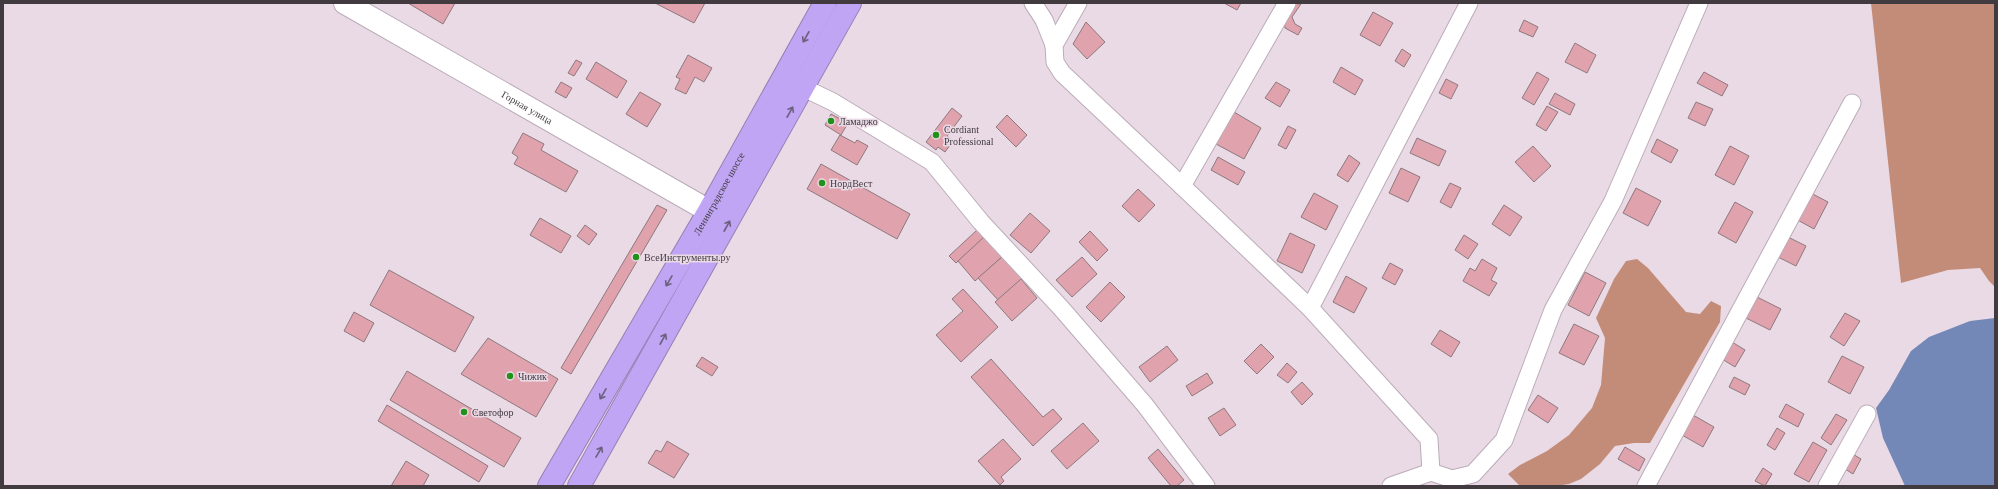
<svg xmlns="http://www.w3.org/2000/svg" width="1998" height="489" viewBox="0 0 1998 489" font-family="Georgia,serif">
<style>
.forest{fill:#c38c78}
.water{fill:#7388b6}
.building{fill:#e0a3ae;stroke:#8d797d}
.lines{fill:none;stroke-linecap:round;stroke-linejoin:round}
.street-casing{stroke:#bbacb8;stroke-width:19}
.secondary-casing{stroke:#bbacb8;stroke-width:24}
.highway-casing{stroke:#9380b4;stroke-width:24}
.street{stroke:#fff;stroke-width:17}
.secondary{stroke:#fff;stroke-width:22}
.highway{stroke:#bfa5f3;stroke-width:22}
.oneway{stroke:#6d607f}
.poi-dot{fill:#21911a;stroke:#eadae6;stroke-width:1.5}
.labels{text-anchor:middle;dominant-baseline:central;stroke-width:3;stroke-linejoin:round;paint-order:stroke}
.street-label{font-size:10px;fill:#413b40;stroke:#eadae6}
.poi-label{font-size:10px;fill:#413b40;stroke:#eadae6;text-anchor:start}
</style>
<rect width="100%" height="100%" fill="#eadae6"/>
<g class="forest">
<polygon points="1871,3 1995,3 1995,287 1989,281 1980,268 1948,270 1901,283"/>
<polygon points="1637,259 1648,268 1686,312 1700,314 1711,301 1721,306 1720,322 1650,443 1634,443 1615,446 1600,464 1581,479 1569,484 1555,486 1520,486 1508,474 1520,465 1547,451 1569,435 1592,408 1601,385 1605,338 1596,318 1614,279 1626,261"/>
</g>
<polygon class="water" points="1995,318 1995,486 1905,486 1883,438 1876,408 1889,390 1911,351 1929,337 1970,321"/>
<g class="building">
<polygon points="408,3 455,3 443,24"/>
<polygon points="655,3 705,3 694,23"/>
<polygon points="1224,3 1241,3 1237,10"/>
<polygon points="1289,3 1301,4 1292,17 1295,24 1302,28 1298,35 1285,28 1284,20"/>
<polygon points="1373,12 1393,23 1380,46 1360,35"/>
<polygon points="1524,20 1538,27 1533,37 1519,31"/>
<polygon points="1086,22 1105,42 1087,59 1073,44"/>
<polygon points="1575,43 1596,55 1587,73 1565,62"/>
<polygon points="1402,49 1411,55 1404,67 1395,61"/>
<polygon points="688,55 712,68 704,82 695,77 686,94 675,89 680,79 676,77"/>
<polygon points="576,60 582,63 574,76 568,73"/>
<polygon points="596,62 627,81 617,98 586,79"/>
<polygon points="1341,67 1363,80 1355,95 1333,82"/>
<polygon points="1537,72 1549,79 1534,105 1522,98"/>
<polygon points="1704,72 1728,85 1722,96 1697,83"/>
<polygon points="1446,79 1458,85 1451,99 1439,93"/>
<polygon points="561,82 572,88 566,98 555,92"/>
<polygon points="1276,82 1290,90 1280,107 1265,98"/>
<polygon points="640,92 661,104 647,127 626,114"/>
<polygon points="1555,93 1575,104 1570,115 1549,104"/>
<polygon points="1696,102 1713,109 1705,126 1688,118"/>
<polygon points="1547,106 1558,112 1546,131 1536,125"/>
<polygon points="952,108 962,116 947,136 953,141 945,152 938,147 936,150 926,142"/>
<polygon points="1234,112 1261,128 1244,159 1216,144"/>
<polygon points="831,114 848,123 841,135 825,125"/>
<polygon points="1007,115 1027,135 1016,147 996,127"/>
<polygon points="1288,126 1296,130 1286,149 1278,145"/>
<polygon points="523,133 544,144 541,150 578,171 566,192 514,164 518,157 512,153"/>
<polygon points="840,135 855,143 857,140 868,146 857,165 831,150"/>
<polygon points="1417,138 1446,151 1439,166 1410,153"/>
<polygon points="1657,139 1678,150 1671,163 1651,152"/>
<polygon points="1533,146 1551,166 1534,182 1515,162"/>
<polygon points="1730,146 1749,156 1734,185 1715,175"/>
<polygon points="1349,155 1360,163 1348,182 1337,175"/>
<polygon points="1218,157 1245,172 1238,185 1211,170"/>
<polygon points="821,164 910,214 897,239 807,189"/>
<polygon points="1401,168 1420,177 1408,202 1389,193"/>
<polygon points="1450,183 1461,188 1451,208 1440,202"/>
<polygon points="1636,188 1661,201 1648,226 1623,213"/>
<polygon points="1138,189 1155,205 1139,222 1122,206"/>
<polygon points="1807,191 1828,202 1814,229 1794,218"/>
<polygon points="1314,193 1338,206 1326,230 1301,217"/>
<polygon points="1735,202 1753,212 1736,243 1718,233"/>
<polygon points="657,205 667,210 571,374 561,368"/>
<polygon points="1504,205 1522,217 1510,236 1492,224"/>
<polygon points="1030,213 1050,231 1031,253 1010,235"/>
<polygon points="540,218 571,236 561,253 530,235"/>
<polygon points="585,225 597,234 589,245 577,236"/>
<polygon points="977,230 984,238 956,263 949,256"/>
<polygon points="1090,231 1108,250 1097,261 1079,242"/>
<polygon points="1290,233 1315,245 1302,273 1277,261"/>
<polygon points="1464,235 1478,244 1468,259 1455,250"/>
<polygon points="1784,235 1806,246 1796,266 1774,255"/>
<polygon points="985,236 1003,256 975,281 958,261"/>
<polygon points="1003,256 1023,278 998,300 978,278"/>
<polygon points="1082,257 1097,274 1072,297 1056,280"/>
<polygon points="1482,259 1497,268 1491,280 1497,283 1489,296 1463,281 1470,268 1475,271"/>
<polygon points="1390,263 1403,270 1395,285 1382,278"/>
<polygon points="389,270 474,317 455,352 370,305"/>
<polygon points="1585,272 1606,283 1589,316 1568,305"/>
<polygon points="1346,276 1367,288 1354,313 1333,302"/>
<polygon points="1021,279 1037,298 1012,321 995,302"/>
<polygon points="1110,282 1125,297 1101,322 1086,307"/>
<polygon points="963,289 998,327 961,362 936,335 963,311 952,299"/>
<polygon points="1753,295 1781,309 1770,330 1742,316"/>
<polygon points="354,312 374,323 364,342 344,331"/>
<polygon points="1845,313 1860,321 1844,346 1830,337"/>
<polygon points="1574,324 1599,336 1584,365 1559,353"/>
<polygon points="1440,330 1460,342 1451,357 1431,344"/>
<polygon points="488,338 558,379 536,417 461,374"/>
<polygon points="1732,342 1745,350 1735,367 1722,359"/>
<polygon points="1261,344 1274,357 1257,374 1244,361"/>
<polygon points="1167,346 1178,360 1150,382 1139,367"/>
<polygon points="1842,356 1864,367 1850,394 1828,382"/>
<polygon points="702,357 718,367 712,376 696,366"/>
<polygon points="991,359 1043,417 1053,409 1062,419 1033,446 971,377"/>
<polygon points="1287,363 1297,372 1288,383 1277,375"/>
<polygon points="407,371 521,438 504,467 390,400"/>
<polygon points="1207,373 1213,383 1192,396 1186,386"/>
<polygon points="1734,377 1750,385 1745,395 1729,387"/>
<polygon points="1302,382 1313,394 1302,405 1291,392"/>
<polygon points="1538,395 1558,408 1548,423 1528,410"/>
<polygon points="1786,404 1804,414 1798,427 1779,417"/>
<polygon points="387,405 488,466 479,482 378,421"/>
<polygon points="1224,408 1236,425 1220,436 1208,418"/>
<polygon points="1836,414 1847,420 1831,445 1821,438"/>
<polygon points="1693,415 1714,427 1703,447 1682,435"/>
<polygon points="1083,423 1099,441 1067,469 1051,451"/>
<polygon points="1777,428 1785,433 1775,450 1767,445"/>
<polygon points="1003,439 1021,459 1001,477 1004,481 1000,485 978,461"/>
<polygon points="667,441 689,454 674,478 648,463 656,450 661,452"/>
<polygon points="1813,442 1827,450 1809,482 1794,474"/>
<polygon points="1625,447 1645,459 1639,471 1618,459"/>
<polygon points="1158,449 1184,480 1177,486 1171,486 1148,458"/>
<polygon points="1851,453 1861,459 1853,474 1842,467"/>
<polygon points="406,461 429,475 423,486 391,486"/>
<polygon points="1763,468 1772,474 1765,486 1755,481"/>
</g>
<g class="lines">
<defs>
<g id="street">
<polyline points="1033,3 1044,20 1054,45"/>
<polyline points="1078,3 1054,45 1055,62 1062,73 1182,186 1287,3"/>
<polyline points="804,88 833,102 932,162 981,222 1061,308 1145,405 1206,486"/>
<polyline points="1182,186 1310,308 1429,439 1431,472"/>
<polyline points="1310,308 1469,3"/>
<polyline points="1391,486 1431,472 1452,479 1473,474 1504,440 1553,310 1613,201 1699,3"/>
<polyline points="1646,486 1852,103"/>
<polyline points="1827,486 1867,414"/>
</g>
<g id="secondary">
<path id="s1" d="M345,3L709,211"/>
</g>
<g id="highway">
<path id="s2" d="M549,486L709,211L825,3"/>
<polyline points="579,486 850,3"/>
</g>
</defs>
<use href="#street" class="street-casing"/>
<use href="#secondary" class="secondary-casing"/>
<use href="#highway" class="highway-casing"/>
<use href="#street" class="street"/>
<use href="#secondary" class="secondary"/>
<use href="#highway" class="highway"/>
</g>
<defs><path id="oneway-shaft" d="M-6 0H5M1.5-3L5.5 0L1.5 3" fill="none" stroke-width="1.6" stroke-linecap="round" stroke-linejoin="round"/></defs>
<g class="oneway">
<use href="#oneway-shaft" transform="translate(806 37) rotate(119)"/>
<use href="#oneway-shaft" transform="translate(790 112) rotate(-61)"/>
<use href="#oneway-shaft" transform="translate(727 226) rotate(-61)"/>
<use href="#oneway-shaft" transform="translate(669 281) rotate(120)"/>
<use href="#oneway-shaft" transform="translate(663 339) rotate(-61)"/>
<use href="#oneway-shaft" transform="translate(603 394) rotate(120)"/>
<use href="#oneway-shaft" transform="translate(599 452) rotate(-60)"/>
</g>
<g class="poi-dot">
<circle cx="831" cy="121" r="4"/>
<circle cx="936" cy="135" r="4"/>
<circle cx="822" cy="183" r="4"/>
<circle cx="636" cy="257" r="4"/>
<circle cx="510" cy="376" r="4"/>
<circle cx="464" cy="412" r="4"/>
</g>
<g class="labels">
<g class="street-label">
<text stroke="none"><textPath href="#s1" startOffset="210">Горная улица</textPath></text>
<text stroke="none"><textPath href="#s2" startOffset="338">Ленинградское шоссе</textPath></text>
</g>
<g class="poi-label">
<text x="839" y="121">Ламаджо</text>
<text x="944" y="129">Cordiant<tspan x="944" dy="12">Professional</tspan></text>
<text x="830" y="183">НордВест</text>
<text x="644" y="257">ВсеИнструменты.ру</text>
<text x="518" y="376">Чижик</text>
<text x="472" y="412">Светофор</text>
</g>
</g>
<rect width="1998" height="489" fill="none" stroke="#413b40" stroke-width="8"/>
</svg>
